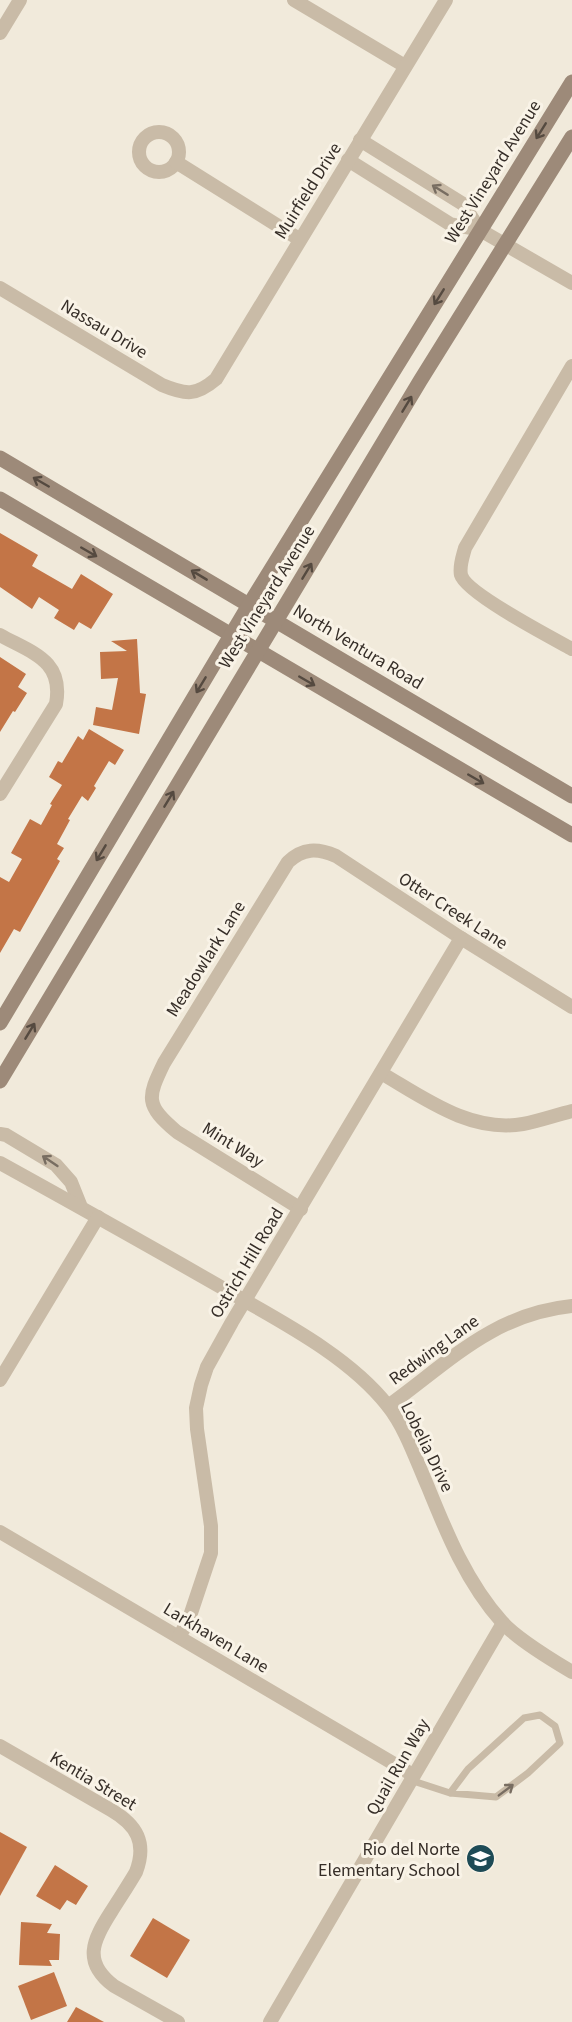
<svg xmlns="http://www.w3.org/2000/svg" width="572" height="2022" viewBox="0 0 572 2022" font-family="'Source Sans 3',sans-serif">
<style>
.building{fill:#c37547}
.lines{fill:none;stroke-linecap:round;stroke-linejoin:round}
.service{stroke:#c9bba7;stroke-width:7}
.minor{stroke:#c9bba7;stroke-width:14}
.secondary{stroke:#9d8a79;stroke-width:15}
.oneway{stroke:#554a40}
.oneway2{stroke:#786d61}
.labels{text-anchor:middle;dominant-baseline:central;stroke-width:6;stroke-linejoin:round;paint-order:stroke}
.street-label{font-size:18px;fill:#362e28;stroke:#f9f3e7}
.poi-label{font-size:18px;fill:#362e28;stroke:#f9f3e7;text-anchor:end}
</style>
<rect width="100%" height="100%" fill="#f1eadb"/>
<g class="building">
<polygon points="0,533 38,555 32,566 72,589 81,574 113,594 91,629 79,622 74,630 54,618 59,610 39,597 32,609 0,587"/>
<polygon points="137,639 140,693 146,694 139,734 93,725 96,707 112,710 118,678 101,679 100,652 127,651 111,641"/>
<polygon points="0,657 26,674 18,687 27,693 15,712 13,711 0,732"/>
<polygon points="89,729 124,750 115,765 109,761 94,786 96,788 88,801 82,796 68,819 70,820 57,844 64,848 57,859 60,861 20,932 14,929 0,953 0,877 9,882 22,859 11,853 30,819 41,825 52,805 50,804 62,785 49,777 58,761 62,763 78,736 83,740"/>
<polygon points="0,1832 27,1847 0,1896"/>
<polygon points="55,1865 88,1886 76,1905 67,1900 60,1910 36,1896"/>
<polygon points="153,1918 190,1940 167,1978 130,1956"/>
<polygon points="21,1922 52,1924 47,1933 60,1934 59,1960 49,1960 52,1966 19,1965"/>
<polygon points="54,1972 67,2006 31,2020 18,1986"/>
<polygon points="76,2007 104,2022 67,2022"/>
</g>
<g class="lines">
<polyline class="service" points="410,1780 450,1793 496,1797 528,1773 560,1743 555,1726 540,1715 524,1718 468,1769 450,1793"/>
<g class="minor">
<polyline points="294,0 405,66"/>
<polyline points="0,33 20,0"/>
<circle cx="159" cy="152" r="20"/>
<polyline points="360,140 463,204 480,230"/>
<polyline points="348,160 450,224 480,230 572,283"/>
<polyline points="176,162 299,239"/>
<path d="M0,288L162,385C186,395 196,396 216,379L446,0"/>
<path d="M572,366L465,548C463,556 459,566 461,575C466,593 552,638 572,649"/>
<path d="M0,635C32,653 64,660 56,704L0,794"/>
<path d="M381,1073C424,1098 470,1133 523,1124C539,1121 556,1115 572,1111"/>
<polyline points="0,1134 6,1135 56,1165 71,1182 81,1207"/>
<path d="M0,1163C76,1205 151,1247 226,1290C280,1321 349,1356 388,1406C406,1429 416,1460 428,1487C447,1534 467,1583 502,1622C517,1639 552,1660 572,1672"/>
<path d="M301,1209L177,1132C145,1105 147,1098 164,1063L288,862C303,848 317,848 336,856L461,938L572,1007"/>
<polyline points="0,1380 98,1217"/>
<path d="M388,1406C449,1362 493,1314 572,1306"/>
<polyline points="0,1532 413,1775"/>
<polyline points="179,1637 189,1619 211,1553 211,1526 197,1429 196,1408 201,1385 207,1367 232,1322 461,938"/>
<path d="M0,1746L111,1810C137,1825 147,1843 136,1872C128,1886 119,1899 111,1912C93,1940 82,1962 114,1986L178,2022"/>
<polyline points="270,2022 503,1623"/>
</g>
<g class="secondary">
<polyline points="0,458 572,796"/>
<polyline points="0,499 572,835"/>
<polyline points="0,1023 249,605 572,82"/>
<polyline points="0,1081 420,381 572,137"/>
</g>
</g>
<defs><path id="oneway-shaft" d="M-6 0H5M1.5-3L5.5 0L1.5 3" fill="none" stroke-width="1.6" stroke-linecap="round" stroke-linejoin="round" transform="scale(1.5)"/></defs>
<g class="oneway">
<use href="#oneway-shaft" transform="translate(541 131) rotate(122)"/>
<use href="#oneway-shaft" transform="translate(439 297) rotate(122)"/>
<use href="#oneway-shaft" transform="translate(407 404) rotate(-59)"/>
<use href="#oneway-shaft" transform="translate(41 482) rotate(-150)"/>
<use href="#oneway-shaft" transform="translate(89 552) rotate(30)"/>
<use href="#oneway-shaft" transform="translate(307 571) rotate(-59)"/>
<use href="#oneway-shaft" transform="translate(199 575) rotate(-149)"/>
<use href="#oneway-shaft" transform="translate(307 681) rotate(30)"/>
<use href="#oneway-shaft" transform="translate(201 685) rotate(121)"/>
<use href="#oneway-shaft" transform="translate(476 779) rotate(30)"/>
<use href="#oneway-shaft" transform="translate(169 799) rotate(-59)"/>
<use href="#oneway-shaft" transform="translate(101 853) rotate(121)"/>
<use href="#oneway-shaft" transform="translate(30 1031) rotate(-59)"/>
</g>
<g class="oneway2">
<use href="#oneway-shaft" transform="translate(440 190) rotate(-148)"/>
<use href="#oneway-shaft" transform="translate(50 1161) rotate(-146)"/>
<use href="#oneway-shaft" transform="translate(506 1790) rotate(-37)"/>
</g>
<defs>
<symbol id="school-disc" viewBox="-11 -11 22 22"><circle r="9.5" fill="#1e4b56" stroke="#f9f3e7"/><path d="M0-5L7-2L0 1L-7-2ZM-4 1L0 2.5L4 1V4Q0 6-4 4Z" fill="#fff"/></symbol>
</defs>
<g fill-rule="evenodd">
<use href="#school-disc" x="464" y="1842" width="33" height="33"/>
</g>
<g class="labels">
<g class="street-label">
<text transform="translate(493 172) rotate(-58)">West Vineyard Avenue</text>
<text transform="translate(308 191) rotate(-58)">Muirfield Drive</text>
<text transform="translate(104 329) rotate(31)">Nassau Drive</text>
<text transform="translate(267 597) rotate(-58)">West Vineyard Avenue</text>
<text transform="translate(358 647) rotate(31)">North Ventura Road</text>
<text transform="translate(453 911) rotate(33)">Otter Creek Lane</text>
<text transform="translate(206 959) rotate(-58)">Meadowlark Lane</text>
<text transform="translate(233 1145) rotate(32)">Mint Way</text>
<text transform="translate(247 1263) rotate(-59)">Ostrich Hill Road</text>
<text transform="translate(434 1350) rotate(-36)">Redwing Lane</text>
<text transform="translate(427 1447) rotate(64)">Lobelia Drive</text>
<text transform="translate(216 1638) rotate(31)">Larkhaven Lane</text>
<text transform="translate(398 1767) rotate(-60)">Quail Run Way</text>
<text transform="translate(93 1781) rotate(31)">Kentia Street</text>
</g>
<g class="poi-label">
<text x="460" y="1849">Rio del Norte<tspan x="460" dy="21">Elementary School</tspan></text>
</g>
</g>
</svg>
